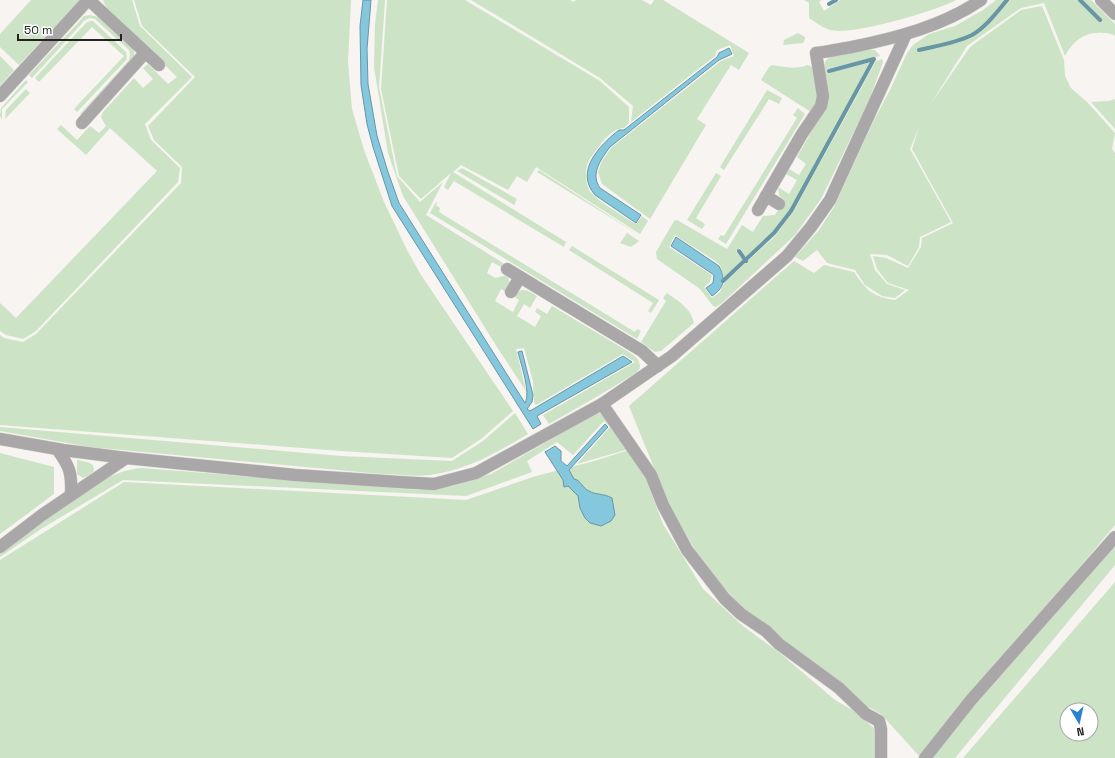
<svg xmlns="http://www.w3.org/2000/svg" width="1115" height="758" viewBox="0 0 1115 758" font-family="'Space Grotesk',sans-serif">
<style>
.green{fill:#cce3c6;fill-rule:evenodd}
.water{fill:#85c7dc;stroke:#6896a4}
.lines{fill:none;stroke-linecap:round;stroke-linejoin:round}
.stream{stroke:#6896a4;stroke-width:4}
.minor-casing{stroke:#d1cecc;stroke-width:13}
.minor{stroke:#a9a7a7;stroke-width:12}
</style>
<rect width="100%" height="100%" fill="#f7f4f1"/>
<g class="green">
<polygon points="31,0 80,0 19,65 0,47 0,34"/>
<polygon points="103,0 132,0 140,26 192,77 145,124 151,140 180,168 178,182 36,331 23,339 6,335 0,331 0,303 16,318 157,171 110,128 86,155 57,129 61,125 77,140 90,126 99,133 106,126 101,117 103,112 134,78 143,88 153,79 143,68 148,64 168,84 177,77 107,9"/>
<polygon points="134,0 351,0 348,62 352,109 364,150 384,202 407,250 421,275 513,411 481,439 452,458 341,451 0,425 0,335 4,338 23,342 36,334 181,183 182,167 154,140 148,126 195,77 142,26"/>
<path d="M378,0H385L379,87L397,176L420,202L443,182L426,215L503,263L501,267L492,262L487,273L495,278L507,275C510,282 510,285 506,292L501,289L495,301L513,312L519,300L515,297C521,285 529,291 537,296L530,308L524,304L517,316L535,327L541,316L535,312L537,308L547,314L552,306L629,352C636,357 640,359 640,368L636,373L598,396L549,424L543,415L635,362L623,354L536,405L534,402L533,381L524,348L516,349L526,391L497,347L403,196L388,153L374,67L375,24Z"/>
<path d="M387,0H465L600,81L629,107V123L624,128C614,128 605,138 600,145C595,152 589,158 587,166C585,172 586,184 589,190C594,199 626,218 636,224L642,216L648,221L640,234L536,167L527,182L517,176L508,190L461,165L453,172L566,242L564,247L454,181L448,190L444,187L451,173L421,199L399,176L381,89Z"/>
<polygon points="471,0 570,0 574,2 576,0 642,0 651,5 654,0 663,0 749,53 739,70 731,65 697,119 706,125 650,219 602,184 598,172 602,161 611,148 721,61 734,56 730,45 717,50 715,56 631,122 633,106 600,78"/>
<path d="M804,0H822L819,2L824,11L840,0H956C936,11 851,36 830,30C823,28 815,22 809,18V3Z"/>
<path d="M996,0H1091L1115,24V36C1111,33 1107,33 1103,33C1085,31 1073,41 1065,56L1044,3L1021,8L967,46L930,105L970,47L1021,10L1042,6L1064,60L1065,76L1071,88L1088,103L1115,133L1112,149L1115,153V525L920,757L881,714L865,705L742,608L716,578L695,550L669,505L629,406L794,261L814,273L824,265L854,272C866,290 873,297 895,300L909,290L888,283L877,269L873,256L886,258L908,268L921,247L922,238L953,223L912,149L919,127L910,149L951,222L920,237L919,247L908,266L887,255L870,254L875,270L887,284L905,290L895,298L882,296L865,285L855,270L827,263L817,250L803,261L795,257L819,230L834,207L873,122L890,90L907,53L913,45L929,34L955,26L983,10Z"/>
<polygon points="90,15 98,17 130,46 134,51 135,56 84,115 80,114 129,60 130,55 129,50 95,19 90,18 85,20 32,78 29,75 78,23 84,16"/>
<polygon points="90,21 93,21 126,52 127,59 77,112 74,109 124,56 92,27 39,82 35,78 86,23"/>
<polygon points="798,33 805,37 805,39 803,43 783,45 784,40"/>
<polygon points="867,49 875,50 880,56 827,69 828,73 871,62 790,210 773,232 746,257 740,248 736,251 743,260 724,278 720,265 714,260 675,235 669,247 712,275 710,282 704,287 712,298 720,292 724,283 774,237 793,212 876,61 882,59 883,62 881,68 868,103 821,199 795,235 722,303 716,307 713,306 700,289 657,259 656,252 674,221 677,220 727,249 742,225 753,232 763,216 775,215 784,200 779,195 778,187 789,194 797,180 786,174 789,169 799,175 806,164 797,157 828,103 829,94 824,65 826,60 830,57"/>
<polygon points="0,56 14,70 0,86"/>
<path d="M772,65C786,67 794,70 808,65L812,67L818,95L817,103L811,112L761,80L769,67Z"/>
<polygon points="26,80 28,82 2,109 2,120 0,116 1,108"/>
<polygon points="26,89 30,93 5,119 6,110"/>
<polygon points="767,90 782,98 779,104 769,99 724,170 720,167"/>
<polygon points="1115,99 1115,129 1091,102 1109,101"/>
<polygon points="798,108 805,114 726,244 718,239 721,235 724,236 797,118 793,115"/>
<polygon points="462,168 517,199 514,205 457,171"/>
<polygon points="539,170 639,235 537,172"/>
<polygon points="716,173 721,176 696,218 705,224 702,229 687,220"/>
<polygon points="436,202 437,202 436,205 440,208 439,212 635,332 637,329 641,331 637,339 430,213"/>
<polygon points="627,233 639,241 631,247 620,243"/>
<polygon points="572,246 659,300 651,313 648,311 653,303 569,250"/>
<path d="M667,293C678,301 691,308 694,323L661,351L655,352L641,342L666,301L663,298Z"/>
<path d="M515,413L528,434C496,453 468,470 430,475C415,477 397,474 381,474L90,447L0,431V427L341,456L452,461L483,441Z"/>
<path d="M597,413L602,414L629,449L577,464L610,427L604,421L573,455L557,442L527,461L532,472L466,496L123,480L41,529L0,557V551C19,538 39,524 58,510C84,492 110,470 142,468L419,490L453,486L491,474Z"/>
<polygon points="629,450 645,477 663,524 703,589 743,626 781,654 835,700 854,711 876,730 876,758 0,758 0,560 124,482 466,500 536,476 591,462"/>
<polygon points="0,453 54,467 54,494 0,534"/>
<polygon points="77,460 87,462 93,465 94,471 89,475 83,478 77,474"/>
<polygon points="1115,541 1115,565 955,758 931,758 979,695"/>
<path d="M1115,582V758H963ZM1067,710H1091V734H1067Z"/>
</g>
<g class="water">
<path d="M363,0H371L367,49L368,84L377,136L388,172L399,203L525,403C531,392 521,365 518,352L522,351L533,395L532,402L527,409L530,411L623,356L632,362L537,416L541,424L533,429L392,206L373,147L367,124L361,85L360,26Z"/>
<path d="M729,48L732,54L719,60L610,147C601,159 590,174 600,188L641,215L636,223L595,195C574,171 600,145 619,130H624L717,57L719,53Z"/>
<path d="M676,237L719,266C726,280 724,288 712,296L706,288L713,283L714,275L671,246Z"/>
<path d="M605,424L608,427L569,470L574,479C581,480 582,488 589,491C595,495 603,493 612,498L615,515L611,521L601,526L590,523L585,518L580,508L578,496L568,486L564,487L563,480L545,452L555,446L561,451V461L567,466Z"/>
</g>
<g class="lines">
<g class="stream">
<polyline points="1080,0 1100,20"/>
<polyline points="829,4 836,0"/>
<path d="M919,50C936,46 956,43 972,35C986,27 997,12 1007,0"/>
<polyline points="739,251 746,261"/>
<polyline points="723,281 774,233 791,211 874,59 829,71"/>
</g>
<defs>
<g id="minor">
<polyline points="89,0 159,65"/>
<polyline points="1101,0 1115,14"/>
<polyline points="0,96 88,0"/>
<polyline points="82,123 145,53"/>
<polyline points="766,196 779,204"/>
<path d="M758,210L802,134L821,106L823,96L816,53C828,52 840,49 852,47C896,38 943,26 981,0"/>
<polyline points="507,269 642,351 658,366"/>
<polyline points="511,292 520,277"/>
<polyline points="602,404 651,475 663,505 687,550 725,599 741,614 766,631 779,644 839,688 866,714 879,721 881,729 881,758"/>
<polyline points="0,439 63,450 126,458 295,475 399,482 434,484 476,473 602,404 672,356 787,256 811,227 830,200 906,34"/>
<path d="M57,449C70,467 72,473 71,495"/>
<polyline points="0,547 42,515 126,458"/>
<polyline points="925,758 971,700 1115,537"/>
</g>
</defs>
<use href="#minor" class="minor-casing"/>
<use href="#minor" class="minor"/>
</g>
<g transform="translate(1079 722) rotate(171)"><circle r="19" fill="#ffffff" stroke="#a7a7a7"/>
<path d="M0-3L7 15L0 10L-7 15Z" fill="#2782cf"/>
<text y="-6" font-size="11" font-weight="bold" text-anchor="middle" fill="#242322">N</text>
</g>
<path d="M18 34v6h103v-6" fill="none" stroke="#242322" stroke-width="2"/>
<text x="24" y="34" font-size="12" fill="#242322" stroke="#ffffff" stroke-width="3" paint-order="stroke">50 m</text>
</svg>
